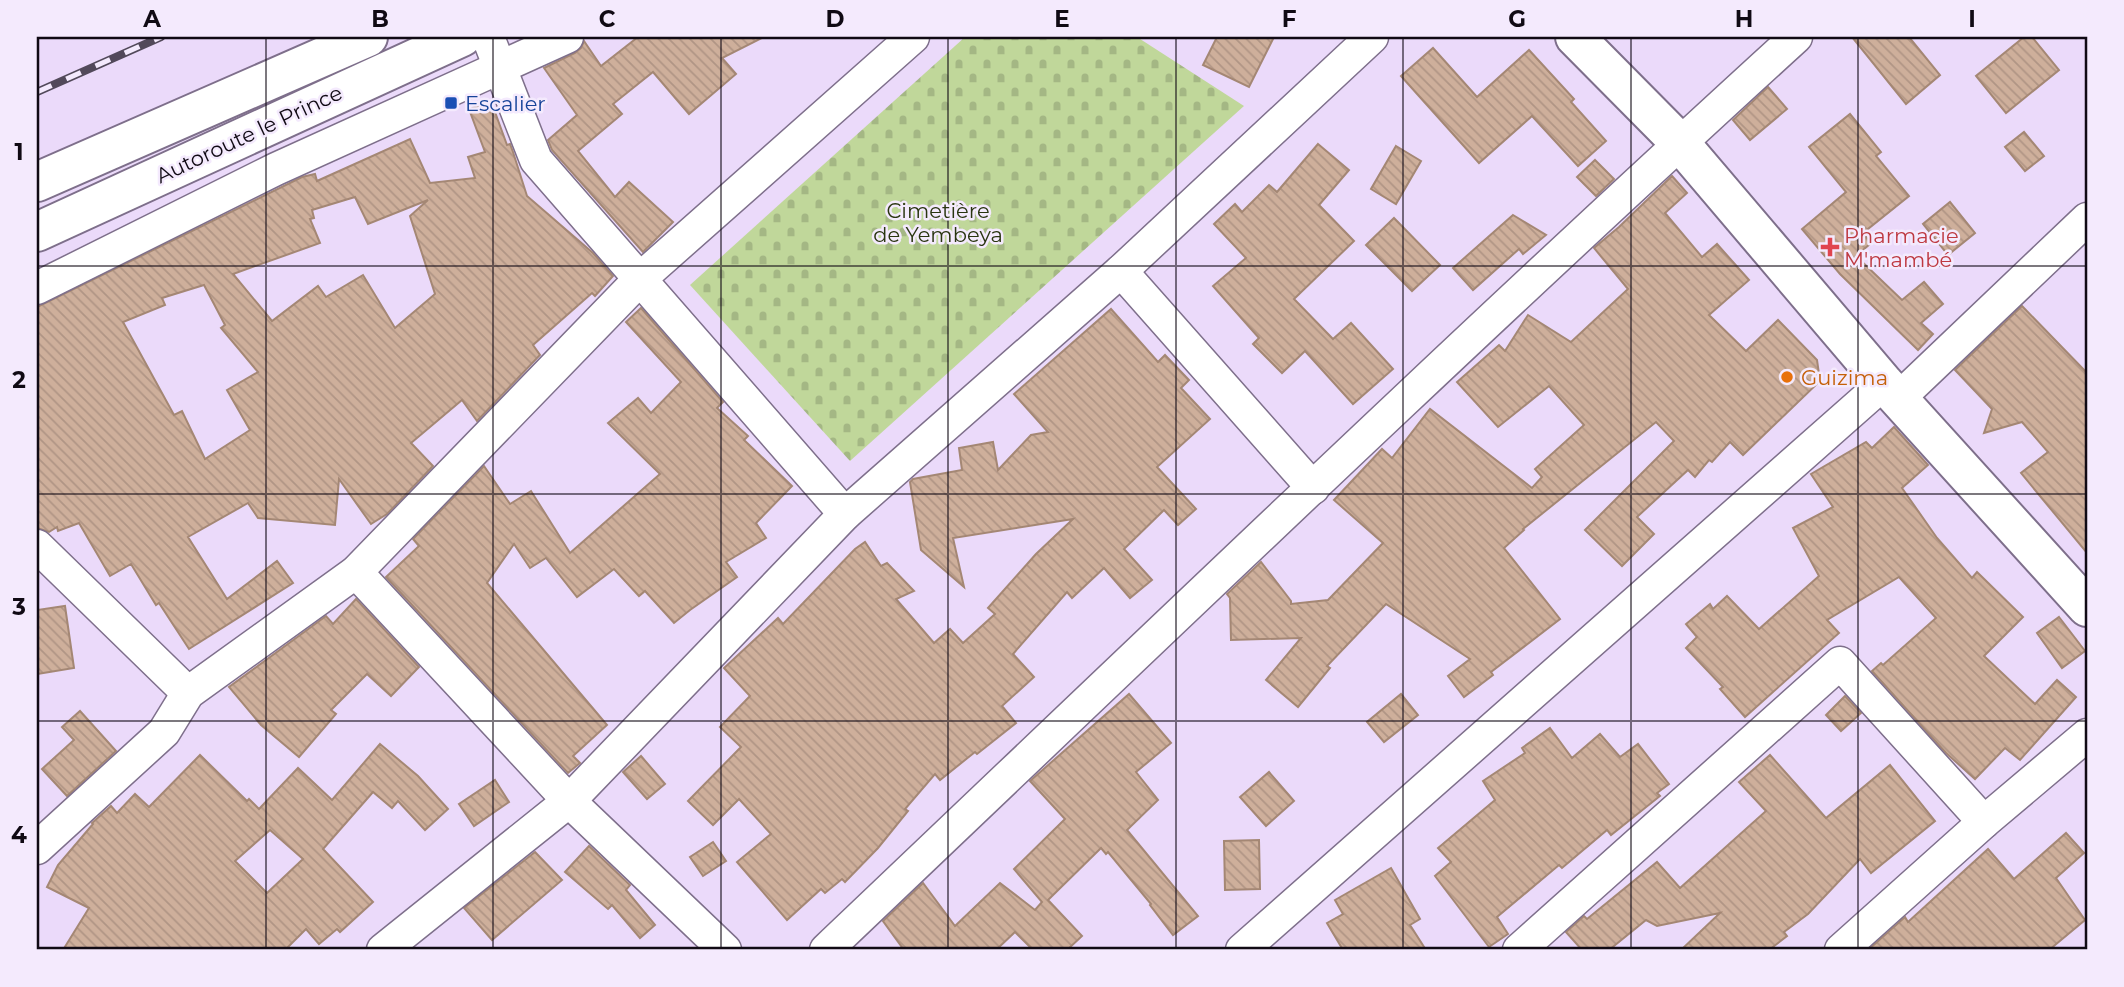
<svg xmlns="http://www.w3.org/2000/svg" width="2124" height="987" viewBox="0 0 2124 987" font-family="Montserrat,sans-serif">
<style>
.cemetery{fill:url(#cemetery-stones)}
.building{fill:url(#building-back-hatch);stroke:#a48774;stroke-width:2;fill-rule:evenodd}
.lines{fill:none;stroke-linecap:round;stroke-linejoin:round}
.minor-casing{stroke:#7e6f8b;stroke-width:35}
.tertiary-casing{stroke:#7e6f8b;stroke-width:42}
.primary-casing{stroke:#7e6f8b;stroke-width:42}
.minor{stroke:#fff;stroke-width:32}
.tertiary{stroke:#fff;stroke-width:38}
.primary{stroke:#fff;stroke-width:38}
.rail-casing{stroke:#52495a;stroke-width:8}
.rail{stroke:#f4eafd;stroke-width:5;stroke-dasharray:16;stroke-linecap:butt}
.grid{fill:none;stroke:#100a14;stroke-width:2;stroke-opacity:0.55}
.transit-dot{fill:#1a4fb4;stroke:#f4eafd;stroke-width:2.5}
.health-dot{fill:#e0444e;stroke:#f4eafd;stroke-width:2.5}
.food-dot{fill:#e8710a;stroke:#f4eafd;stroke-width:2.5}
.labels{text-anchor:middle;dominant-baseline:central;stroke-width:5;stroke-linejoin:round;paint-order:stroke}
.transit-label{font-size:21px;fill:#164399;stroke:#f4eafd;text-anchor:start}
.street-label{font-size:21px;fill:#100a14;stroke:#f4eafd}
.park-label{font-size:21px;fill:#293510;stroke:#f4eafd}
.health-label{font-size:21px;fill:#be3a42;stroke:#f4eafd;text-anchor:start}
.food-label{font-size:21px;fill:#c56008;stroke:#f4eafd;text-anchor:start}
.neatline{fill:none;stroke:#100a14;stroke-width:2.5}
.grid-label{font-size:23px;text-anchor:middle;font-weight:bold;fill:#100a14}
</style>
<defs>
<pattern id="cemetery-stones" width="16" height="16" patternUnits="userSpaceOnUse" patternTransform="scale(1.75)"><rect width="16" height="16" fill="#c0d79a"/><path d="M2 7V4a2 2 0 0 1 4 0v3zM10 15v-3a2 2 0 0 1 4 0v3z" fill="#a4b784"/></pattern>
<pattern id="building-back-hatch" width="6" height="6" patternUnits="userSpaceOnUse" patternTransform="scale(1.75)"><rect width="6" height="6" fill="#ceaf9b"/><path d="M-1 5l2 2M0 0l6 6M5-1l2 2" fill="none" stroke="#b09585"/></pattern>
</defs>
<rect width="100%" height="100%" fill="#ebdafa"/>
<polygon class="cemetery" points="965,37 1137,37 1244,106 850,461 690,285"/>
<g class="building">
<polygon points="638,37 764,37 722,58 736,74 689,114 653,72 613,104 622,114 578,151 615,197 629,182 673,222 643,252 552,150 548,140 577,115 544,68 575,53 581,48 584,41 601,66"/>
<polygon points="1217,37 1274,37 1249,87 1203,65"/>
<polygon points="1852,37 1909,37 1940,75 1906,104"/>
<polygon points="2024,37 2032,37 2059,70 2006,113 1976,76"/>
<polygon points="1433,48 1477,97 1529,50 1574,99 1571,102 1606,141 1578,166 1532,116 1479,163 1401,76"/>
<polygon points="1768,87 1787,109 1750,140 1733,120"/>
<path d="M491,101L507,145L510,144L513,152L527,196L593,253L613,276L595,296L592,293L533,345L540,355L477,421L462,400L411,443L433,466L387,514L371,524L339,479L335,525L258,518L248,503L188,537L227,599L277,561L293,583L189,649L159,603L156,605L131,564L110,576L79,523L58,531L57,527L49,532L37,528V307L302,177L315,174L317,181L410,139L430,183L475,178L468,157L485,152L469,109ZM355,197L368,224L428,200L410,216L435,294L395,328L363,275L326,297L318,286L272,321L233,274L320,243L310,219L314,218L312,210ZM204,285L225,325L221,328L258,372L227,390L250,430L205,459L182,411L174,415L123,322L165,305L162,298Z"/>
<polygon points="1850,114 1881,152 1876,156 1909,196 1863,233 1871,243 1856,256 1902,300 1924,282 1943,304 1921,323 1933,334 1918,350 1840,274 1802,229 1846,192 1809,147"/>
<polygon points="2024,132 2044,156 2025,171 2005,147"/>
<polygon points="1318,144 1349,170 1319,205 1354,241 1294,299 1333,339 1351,323 1393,369 1353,404 1305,351 1282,373 1253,344 1259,338 1213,286 1246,258 1214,224 1235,204 1242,212 1269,185 1277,192"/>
<polygon points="1396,146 1421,161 1396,204 1371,189"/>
<polygon points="1595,160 1614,179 1596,196 1577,177"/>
<polygon points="1672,176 1687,193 1665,213 1702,257 1717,244 1749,280 1709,315 1746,351 1778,320 1817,360 1820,381 1743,455 1730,442 1712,462 1709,460 1695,477 1688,470 1637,517 1654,534 1622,566 1585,530 1674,441 1656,422 1523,529 1524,530 1504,548 1560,619 1491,672 1493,675 1464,697 1448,676 1470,659 1386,604 1327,666 1330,668 1298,707 1266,680 1301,638 1231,640 1230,598 1227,594 1261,562 1291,601 1291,604 1328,600 1383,543 1334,500 1382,449 1392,458 1430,409 1532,488 1542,477 1535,469 1584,425 1549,386 1498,427 1457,382 1499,345 1505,351 1528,315 1571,342 1628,289 1594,248 1619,227"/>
<polygon points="1950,202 1975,233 1948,255 1923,224"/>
<polygon points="1513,215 1546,235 1523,254 1519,249 1473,290 1453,268"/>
<polygon points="1394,218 1440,265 1412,291 1366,245"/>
<polygon points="2022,306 2087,373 2087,553 2021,473 2048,452 2022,422 1984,433 1992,409 1955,370"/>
<polygon points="641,308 723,402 717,408 748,436 744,440 792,486 756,523 766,538 726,562 737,577 690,610 674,623 645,591 639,596 614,569 577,597 546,558 530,568 514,544 487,583 607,725 573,756 580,763 568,773 386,577 419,546 413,539 484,466 510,504 531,491 570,553 660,474 608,423 638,398 651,413 681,382 626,322"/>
<polygon points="1111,309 1158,362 1165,355 1189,380 1181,388 1210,419 1157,467 1196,509 1178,525 1164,510 1124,549 1152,580 1130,598 1104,568 1072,598 1067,592 1013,654 1034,677 1002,706 1016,723 977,754 975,752 940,780 935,774 905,809 908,811 878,848 845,882 842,879 825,893 821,889 787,920 737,862 771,834 739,799 713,825 688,801 741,747 720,727 750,696 724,668 778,618 783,624 855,549 865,542 881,566 887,563 914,591 896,599 934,643 950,629 963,643 995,614 988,608 1036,554 1073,519 953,538 964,587 921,550 910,482 913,479 962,470 959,448 993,442 998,470 1031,435 1048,432 1014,394"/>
<polygon points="1894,427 1928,465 1902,488 1937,538 1972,578 1977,572 2023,617 1984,656 2035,704 2057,680 2076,697 2020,760 2005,748 1975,779 1946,753 1872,671 1881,663 1883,665 1936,618 1899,577 1827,620 1839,633 1745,717 1720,689 1723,687 1686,648 1697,637 1686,624 1710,604 1713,609 1727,596 1759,629 1819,576 1793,528 1833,507 1811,474 1866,442 1872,448"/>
<polygon points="356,599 419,667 391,696 367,674 331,710 336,714 299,757 261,725 229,687 326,616 333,624"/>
<polygon points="65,606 74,668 37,674 37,610"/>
<polygon points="2059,617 2085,651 2062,668 2037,633"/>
<polygon points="1129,694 1171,743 1136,772 1158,800 1127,830 1198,916 1173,935 1150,905 1151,904 1108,852 1106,854 1101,848 1048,900 1082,936 1067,950 1033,950 1015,932 996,950 904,950 883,921 923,883 955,926 1000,883 1035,910 1042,902 1014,869 1065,819 1030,781"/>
<polygon points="1401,694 1418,715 1384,742 1367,722"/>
<polygon points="1845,696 1861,713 1841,731 1826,715"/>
<polygon points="80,711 116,751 67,796 42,769 74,740 62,727"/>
<polygon points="1550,728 1572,758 1600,734 1620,757 1638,744 1669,784 1657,793 1660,796 1611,835 1607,830 1562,868 1559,865 1497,917 1508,934 1489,947 1435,876 1451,862 1438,848 1495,800 1483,781 1525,753 1522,748"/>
<path d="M380,744L418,776L448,809L425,830L398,801L392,808L373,792L323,849L373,902L340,932L337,929L319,944L306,929L285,950H63L89,908L47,887L58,865L93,824L92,823L111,806L117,813L135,794L149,807L200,755L247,801L249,799L259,809L298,768L332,800ZM270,830L303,859L267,893L235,861Z"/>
<polygon points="1770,755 1826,818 1890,765 1935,821 1871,873 1860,859 1808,914 1784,932 1787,936 1769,950 1681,950 1720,913 1657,926 1646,920 1609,950 1582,950 1566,932 1584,916 1587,919 1657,862 1680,888 1766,811 1739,782"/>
<polygon points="641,756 665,784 647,799 623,772"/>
<polygon points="1269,772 1294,801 1266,826 1240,797"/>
<polygon points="495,780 509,802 474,826 459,804"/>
<polygon points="2066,833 2084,853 2056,878 2085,920 2049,950 1868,950 1905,917 1908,922 1988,849 2014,879"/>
<polygon points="1259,840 1260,889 1225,890 1224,841"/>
<polygon points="713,842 726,861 703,876 690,857"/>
<polygon points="589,846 630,885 626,890 655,925 640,938 612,905 608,909 565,872"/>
<polygon points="535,852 562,880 492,940 464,908"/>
<polygon points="1391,868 1420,919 1410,925 1426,950 1343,950 1327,923 1343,914 1335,900"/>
</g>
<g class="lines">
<defs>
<g id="minor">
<polyline points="488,37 536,160 845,514"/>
<polyline points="1121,271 1313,488"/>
<polyline points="37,288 276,169 567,37"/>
<polyline points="1898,399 2087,219"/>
<polyline points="37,546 188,693"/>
<polyline points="356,572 569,801 725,950"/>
<polyline points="37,848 164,732 188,693 356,572 641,278 913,37"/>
<polyline points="383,950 569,801 845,514 1121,271 1372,37"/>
<path d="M826,950C1148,644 1468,336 1796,37"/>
<polyline points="1242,950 1884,383"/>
<polyline points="1519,950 1840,663 1984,822"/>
<polyline points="1841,950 1984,822 2087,735"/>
</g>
<polyline id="tertiary" points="1575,37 1680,143 1884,383 2087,607"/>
<g id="primary">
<polyline points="37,182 368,37"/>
<polyline points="37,232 462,37"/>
</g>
</defs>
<use href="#minor" class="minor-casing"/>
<use href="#tertiary" class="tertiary-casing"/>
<use href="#primary" class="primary-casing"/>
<use href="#minor" class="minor"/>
<use href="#tertiary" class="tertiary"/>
<use href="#primary" class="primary"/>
<defs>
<polyline id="rail" points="37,92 161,37"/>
</defs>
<use href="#rail" class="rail-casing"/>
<use href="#rail" class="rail"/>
</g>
<path class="grid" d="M266,37V950M493,37V950M721,37V950M948,37V950M1176,37V950M1403,37V950M1631,37V950M1858,37V950M37,266H2087M37,494H2087M37,721H2087"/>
<rect class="transit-dot" x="444" y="96" width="14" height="14" rx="3.5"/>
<path class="health-dot" d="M1826.5 236.5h7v7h7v7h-7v7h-7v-7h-7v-7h7z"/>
<circle class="food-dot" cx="1787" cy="377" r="7"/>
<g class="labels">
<g class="transit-label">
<text x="465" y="103">Escalier</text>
</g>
<g class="street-label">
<text transform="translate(249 134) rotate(-25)">Autoroute le Prince</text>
</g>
<g class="park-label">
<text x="938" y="210">Cimetière<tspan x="938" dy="24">de Yembeya</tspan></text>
</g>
<g class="health-label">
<text x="1844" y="235">Pharmacie<tspan x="1844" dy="24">M'mambé</tspan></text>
</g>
<g class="food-label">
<text x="1801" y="377">Guizima</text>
</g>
</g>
<rect width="2124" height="987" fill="none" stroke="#f4eafd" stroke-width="77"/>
<rect x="38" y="38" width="2048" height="910" class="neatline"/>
<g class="grid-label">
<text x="152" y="27">A</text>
<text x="380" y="27">B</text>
<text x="607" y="27">C</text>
<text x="835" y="27">D</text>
<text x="1062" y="27">E</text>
<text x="1289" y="27">F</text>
<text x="1517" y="27">G</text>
<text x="1744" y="27">H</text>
<text x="1972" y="27">I</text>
<text x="19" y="160">1</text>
<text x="19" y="388">2</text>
<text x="19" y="615">3</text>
<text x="19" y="843">4</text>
</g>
</svg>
